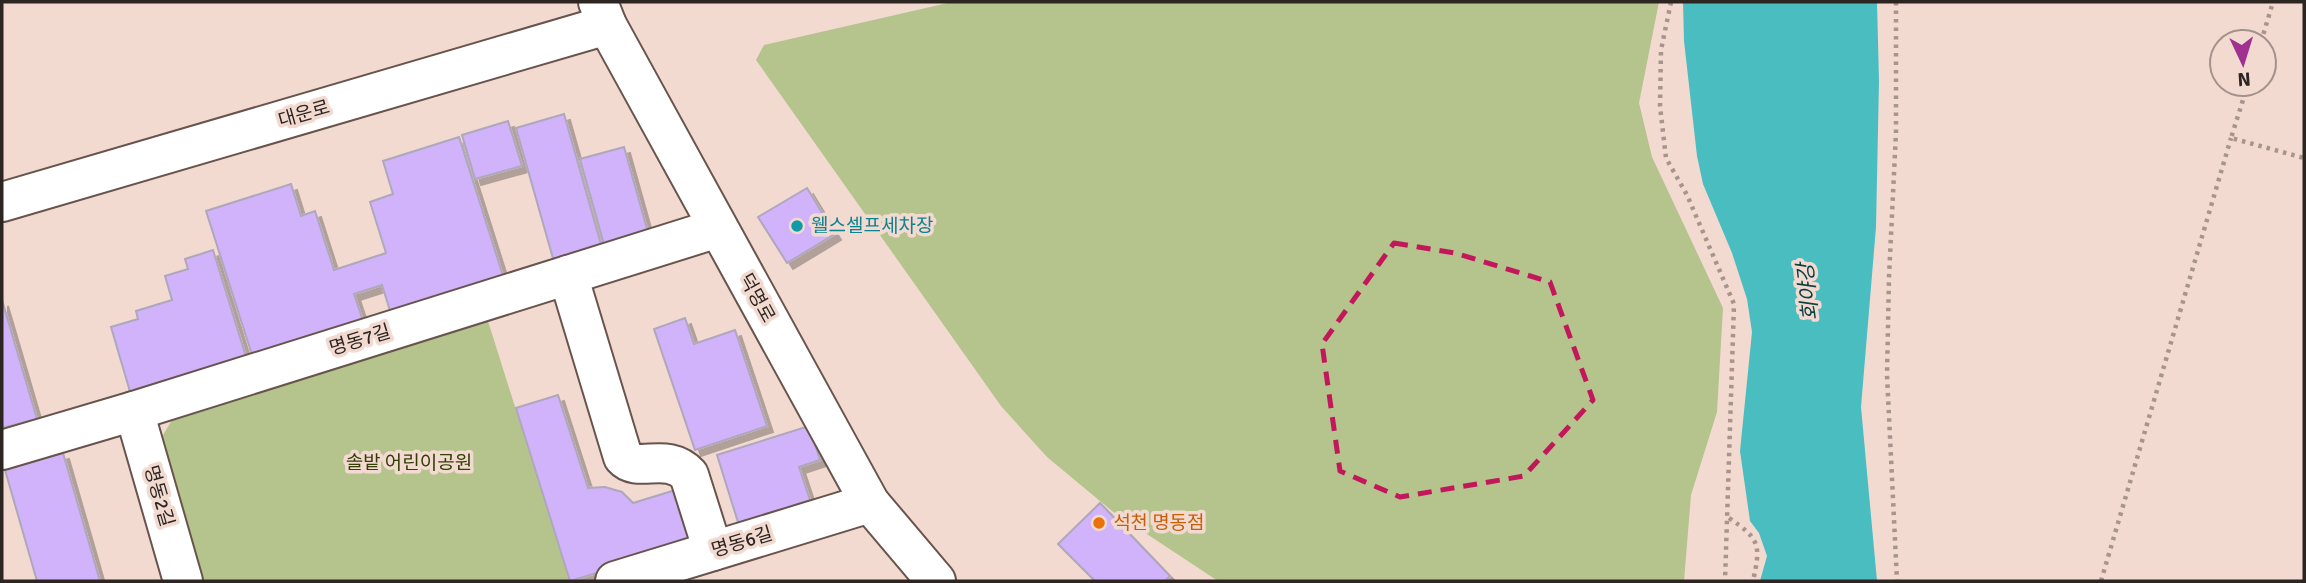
<svg xmlns="http://www.w3.org/2000/svg" width="2306" height="583" viewBox="0 0 2306 583" font-family="Signika,'Noto Sans KR',sans-serif">
<style>
.green{fill:#b4c48c}
.water{fill:#4abdc1}
.building{fill:#d0b3fa;stroke:#afa7bb;stroke-width:2;filter:url(#shadow)}
.lines{fill:none;stroke-linecap:round;stroke-linejoin:round}
.minor-casing{stroke:#68544d;stroke-width:42}
.path{stroke:#a6948d;stroke-width:4.5;stroke-dasharray:3.5 5;stroke-linecap:butt}
.minor{stroke:#fff;stroke-width:38}
.marked{fill:none;stroke:#c2185b;stroke-width:5;stroke-dasharray:14 9;stroke-linejoin:round}
.culture-dot{fill:#0f9aa8;stroke:#f2dad1;stroke-width:2.5}
.food-dot{fill:#e8710a;stroke:#f2dad1;stroke-width:2.5}
.labels{text-anchor:middle;dominant-baseline:central;stroke-width:7;stroke-linejoin:round;paint-order:stroke}
.street-label{font-size:19px;fill:#2d2521;stroke:#f2dad1}
.culture-label{font-size:19px;fill:#0d838f;stroke:#f2dad1;text-anchor:start}
.park-label{font-size:19px;fill:#323e03;stroke:#f2dad1}
.food-label{font-size:19px;fill:#c56008;stroke:#f2dad1;text-anchor:start}
.water-label{font-size:21px;font-style:italic;fill:#0b4143;stroke:#f2dad1}
</style>
<defs>
<filter id="shadow"><feDropShadow dx="6" dy="6" stdDeviation="0" flood-color="#0004"/></filter>
</defs>
<rect width="100%" height="100%" fill="#f2dad1"/>
<g class="green">
<polygon points="952,2 1659,2 1639,103 1652,157 1723,308 1717,412 1691,495 1684,581 1218,581 1112,511 1047,457 1001,406 756,60 764,45"/>
<polygon points="487,318 570,581 200,581 159,442 179,408"/>
</g>
<polygon class="water" points="1683,2 1877,2 1879,81 1876,227 1861,407 1877,581 1760,581 1767,556 1759,533 1750,521 1740,451 1752,332 1747,299 1732,253 1703,184 1697,156 1684,41"/>
<g class="building">
<polygon points="564,114 602,248 554,262 516,128"/>
<polygon points="508,121 522,166 475,179 462,135"/>
<polygon points="459,137 505,282 392,317 382,285 354,294 364,324 253,358 206,211 291,184 301,216 315,211 334,270 386,253 370,202 393,194 383,161"/>
<polygon points="624,147 649,236 605,248 580,159"/>
<polygon points="807,188 835,234 787,263 758,217"/>
<polygon points="213,250 247,360 131,395 111,327 138,319 136,311 172,300 165,276 188,269 185,259"/>
<polygon points="2,300 37,419 2,428"/>
<polygon points="685,318 694,344 735,330 767,426 695,450 654,329"/>
<polygon points="558,395 588,488 605,487 622,492 633,503 685,487 703,541 570,581 516,408"/>
<polygon points="809,426 820,460 799,467 810,500 792,506 796,519 742,535 717,455"/>
<polygon points="63,453 100,581 37,581 5,470"/>
<polygon points="1100,503 1170,576 1165,581 1095,581 1058,544"/>
</g>
<g class="lines">
<defs>
<g id="minor">
<polyline points="598,2 607,25 870,503 936,581"/>
<polyline points="2,202 607,25"/>
<path d="M568,275L623,457C638,474 667,451 689,475L713,551"/>
<polyline points="134,411 183,581"/>
<polyline points="2,450 134,411 718,228"/>
<polyline points="615,581 870,503"/>
</g>
</defs>
<use href="#minor" class="minor-casing"/>
<g class="path">
<polyline points="1671,2 1661,50 1660,106 1666,158 1687,195 1734,304 1725,581"/>
<polyline points="1896,2 1896,132 1889,277 1887,375 1897,581"/>
<polyline points="2261,42 2273,2"/>
<polyline points="2248,84 2231,138 2304,158"/>
<path d="M1729,518C1760,539 1761,545 1753,581"/>
<polyline points="2101,581 2231,138"/>
</g>
<use href="#minor" class="minor"/>
</g>
<path class="marked" d="M1394,243L1455,253L1550,282L1593,400L1524,476L1400,497L1340,471L1322,344Z"/>
<circle class="culture-dot" cx="797" cy="226" r="7"/>
<circle class="food-dot" cx="1099" cy="523" r="7"/>
<g class="labels">
<g class="street-label">
<text transform="translate(304 114) rotate(-16)">대운로</text>
<text transform="translate(757 298) rotate(61)">덕명로</text>
<text transform="translate(360 340) rotate(-17)">명동7길</text>
<text transform="translate(159 496) rotate(74)">명동2길</text>
<text transform="translate(742 542) rotate(-17)">명동6길</text>
</g>
<g class="culture-label">
<text x="811" y="226">웰스셀프세차장</text>
</g>
<g class="park-label">
<text x="409" y="463">솔밭 어린이공원</text>
</g>
<g class="food-label">
<text x="1113" y="523">석천 명동점</text>
</g>
<g class="water-label">
<text transform="translate(1808 292) rotate(-96)">회야강</text>
</g>
</g>
<rect width="2306" height="583" fill="none" stroke="#2d2521" stroke-width="7"/>
<g transform="translate(2243 63) rotate(176)"><circle r="33" fill="#f2dad1" stroke="#a3928b" stroke-width="2"/>
<path d="M0-5L12 26L0 18L-12 26Z" fill="#9f3191"/>
<text y="-10" font-size="19" font-weight="bold" text-anchor="middle" fill="#2d2521">N</text>
</g>
</svg>
